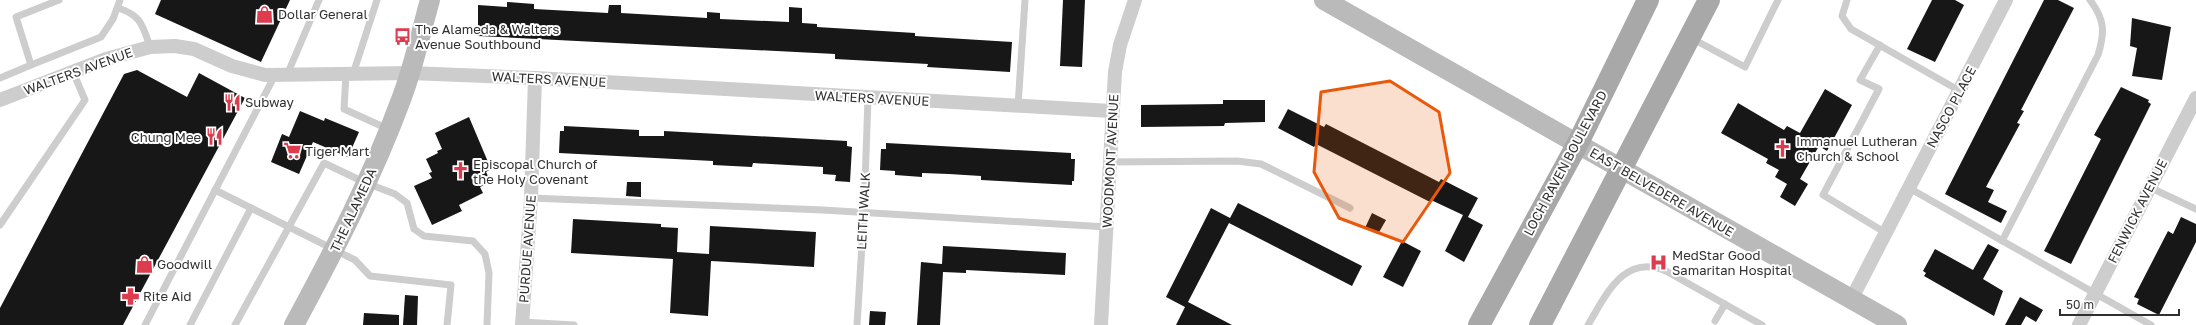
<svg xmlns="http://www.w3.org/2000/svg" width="2196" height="325" viewBox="0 0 2196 325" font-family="'Golos Text',sans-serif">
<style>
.building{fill:#171717}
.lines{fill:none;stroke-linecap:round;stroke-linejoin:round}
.lane{stroke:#cdcdcd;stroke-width:7}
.street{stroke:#cdcdcd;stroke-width:14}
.secondary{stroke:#bababa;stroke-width:20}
.primary{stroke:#a8a8a8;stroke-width:22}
.marked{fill:#e8590c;fill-opacity:0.2;stroke:#e8590c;stroke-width:3;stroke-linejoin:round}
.labels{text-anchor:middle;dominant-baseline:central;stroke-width:4;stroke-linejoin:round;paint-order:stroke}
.poi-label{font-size:13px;fill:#303030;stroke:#fff;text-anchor:start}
.street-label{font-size:13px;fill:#303030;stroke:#fff}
</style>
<rect width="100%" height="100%" fill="#fff"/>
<g class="building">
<polygon points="161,0 290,0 261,62 155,14"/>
<polygon points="1063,0 1085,0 1082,67 1060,66"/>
<polygon points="1932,0 1955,0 1964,5 1935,62 1907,49"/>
<polygon points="2044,0 2058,0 2074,8 2021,110 2024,111 2017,123 2020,124 1986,187 1994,190 1988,202 2007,211 2001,223 1945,194"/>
<polygon points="507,2 534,4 534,9 608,13 609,5 621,5 621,13 707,18 707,12 720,13 720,19 789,22 789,7 802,8 802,23 817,24 817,27 915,33 915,36 1012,42 1010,72 927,67 928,64 835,59 835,54 478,36 478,5 507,7"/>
<polygon points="2132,18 2171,27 2162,80 2132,76 2137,48 2130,46"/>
<polygon points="137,70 187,97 199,73 245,98 123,325 0,325 0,308 124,74"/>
<polygon points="2121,87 2149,100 2148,102 2151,104 2071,264 2044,251 2101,139 2094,135"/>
<polygon points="1825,89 1852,105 1827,151 1819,146 1800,179 1808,184 1795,206 1780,197 1787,184 1775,177 1779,170 1766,163 1768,159 1721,133 1738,103 1784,130 1787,126 1800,133"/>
<polygon points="1223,100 1265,100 1265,122 1225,123 1224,126 1141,127 1141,105 1223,104"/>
<polygon points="1288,109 1324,127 1326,124 1439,182 1441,179 1478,198 1468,217 1483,225 1464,262 1445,251 1463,215 1431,200 1430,202 1316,144 1314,147 1278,128"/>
<polygon points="300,111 324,121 325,118 359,132 348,157 313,142 299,174 271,162 282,134 289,137"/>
<polygon points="469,117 491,169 486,172 491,182 480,187 483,193 459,205 462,211 432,225 414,186 432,178 429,173 432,172 426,159 438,153 437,151 442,149 435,133"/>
<polygon points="564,126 639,130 639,136 664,136 664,131 847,141 847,146 852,147 850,182 835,181 836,175 823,174 823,167 753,163 752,167 713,165 713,161 559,153 560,131 564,131"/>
<polygon points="886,143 1071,153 1071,159 1075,159 1074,181 1072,181 1072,185 981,180 981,176 949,174 922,173 922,177 895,175 895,171 880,170 881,149 886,149"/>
<polygon points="627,182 641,182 641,197 626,196"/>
<polygon points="1238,203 1362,266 1352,286 1229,223 1188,302 1232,325 1176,325 1185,307 1166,297 1211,208 1230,218"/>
<polygon points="1372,213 1386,220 1378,234 1365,228"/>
<polygon points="2181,217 2196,224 2196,242 2159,315 2137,304 2139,299 2134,297 2168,231 2173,234"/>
<polygon points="573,219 661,224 661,227 678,228 677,252 709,254 710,226 816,232 814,267 711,261 708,316 670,313 673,259 571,253"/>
<polygon points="1402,241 1421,251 1403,287 1383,277"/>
<polygon points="1988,244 1999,250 1983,279 2003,291 1994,316 1924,276 1926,273 1923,271 1935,249 1973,270"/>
<polygon points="943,246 1066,253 1065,275 966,270 966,273 943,272 940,325 917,325 921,262 942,264"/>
<polygon points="405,295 418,296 417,325 403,325"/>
<polygon points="2020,297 2043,310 2036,322 2026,316 2021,325 2005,325"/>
<polygon points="870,311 886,312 885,325 869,325"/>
<polygon points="364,313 399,315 399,325 363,325"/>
</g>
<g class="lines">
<g class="lane">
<polyline points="59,0 16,17 31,65 101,37 113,19 120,0"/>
<polyline points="1847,0 1842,16 1851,29 1960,91"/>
<path d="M118,8C141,15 143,26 150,47"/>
<polyline points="1691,38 1745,67 1778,0"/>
<polyline points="1880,45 1860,80 1879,89 1823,195 1886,233"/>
<polyline points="346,74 344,109 388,129"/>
<polyline points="353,74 377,0"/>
<polyline points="287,75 319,0"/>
<polyline points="0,78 31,65"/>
<polyline points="1018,106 1025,0"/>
<polyline points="1110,162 1237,161 1261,164 1350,208"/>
<polyline points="2149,187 2196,209"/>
<polyline points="1909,188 2151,325"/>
<polyline points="215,190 355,260 370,276 451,285 447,325"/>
<polyline points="531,198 823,210 1107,227"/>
<polyline points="0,225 85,100 73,72"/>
<path d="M2002,241L2098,55C2105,32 2105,20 2090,0"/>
<polyline points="1715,321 1725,304"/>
<polyline points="522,322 574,325"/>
<polyline points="145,325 275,75"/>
<polyline points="190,325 251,208"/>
<polyline points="235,325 324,163 366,183 395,194 407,203 414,229 424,236 473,241 485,254 489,273 487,325"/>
<polyline points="857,325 864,212 868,98"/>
<path d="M1588,325C1606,295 1624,253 1666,271L1762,325"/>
</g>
<g class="street">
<polyline points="0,100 106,59 150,47 175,46 194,49 232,66 265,75 410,73 535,78 1111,111"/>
<polyline points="1851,300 2006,0"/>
<polyline points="522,325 531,198 535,78"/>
<polyline points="1101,325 1115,72 1120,45 1135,0"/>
<polyline points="2079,325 2196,98"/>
</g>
<g class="secondary">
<polyline points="1324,0 1897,325"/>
<path d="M294,325C334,251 373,176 402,97C414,65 421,32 430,0"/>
</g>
<g class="primary">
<polyline points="1479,325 1578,143 1648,0"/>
<polyline points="1540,325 1709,0"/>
</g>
</g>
<path class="marked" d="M1390,81L1439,112L1450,173L1403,242L1339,218L1314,172L1321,92Z"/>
<defs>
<symbol id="shop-bare" viewBox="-9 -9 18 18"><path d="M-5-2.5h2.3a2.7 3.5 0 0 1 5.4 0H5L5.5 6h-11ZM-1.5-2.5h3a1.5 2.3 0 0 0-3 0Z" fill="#dd3b4e" stroke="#fff" stroke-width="2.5" paint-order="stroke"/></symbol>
<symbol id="bus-bare" viewBox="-9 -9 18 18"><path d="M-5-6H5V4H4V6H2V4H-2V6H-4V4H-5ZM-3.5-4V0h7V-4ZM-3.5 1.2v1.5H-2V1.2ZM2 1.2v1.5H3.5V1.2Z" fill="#dd3b4e" stroke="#fff" stroke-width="2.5" paint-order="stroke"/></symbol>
<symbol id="restaurant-bare" viewBox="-9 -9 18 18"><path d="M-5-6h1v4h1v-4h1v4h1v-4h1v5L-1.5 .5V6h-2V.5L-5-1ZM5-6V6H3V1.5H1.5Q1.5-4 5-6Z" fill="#dd3b4e" stroke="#fff" stroke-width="2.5" paint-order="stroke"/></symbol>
<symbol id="church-bare" viewBox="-9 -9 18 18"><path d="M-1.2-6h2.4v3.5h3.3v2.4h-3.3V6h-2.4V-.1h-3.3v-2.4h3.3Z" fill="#dd3b4e" stroke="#fff" stroke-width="2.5" paint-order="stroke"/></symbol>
<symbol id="supermarket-bare" viewBox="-9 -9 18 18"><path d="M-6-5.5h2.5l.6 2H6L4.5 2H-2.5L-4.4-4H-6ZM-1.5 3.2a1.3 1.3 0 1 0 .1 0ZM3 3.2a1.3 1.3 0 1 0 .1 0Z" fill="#dd3b4e" stroke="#fff" stroke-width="2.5" paint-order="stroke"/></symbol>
<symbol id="hospital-bare" viewBox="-9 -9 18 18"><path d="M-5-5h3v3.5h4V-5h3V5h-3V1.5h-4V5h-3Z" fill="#dd3b4e" stroke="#fff" stroke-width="2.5" paint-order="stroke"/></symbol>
<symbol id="pharmacy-bare" viewBox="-9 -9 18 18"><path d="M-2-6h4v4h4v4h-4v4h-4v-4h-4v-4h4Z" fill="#dd3b4e" stroke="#fff" stroke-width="2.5" paint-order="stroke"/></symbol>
</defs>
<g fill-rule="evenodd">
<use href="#shop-bare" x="252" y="2" width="25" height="25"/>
<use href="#bus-bare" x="390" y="24" width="25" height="25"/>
<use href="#restaurant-bare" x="220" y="90" width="25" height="25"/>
<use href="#restaurant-bare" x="202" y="124" width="25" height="25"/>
<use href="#church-bare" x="1770" y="136" width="25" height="25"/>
<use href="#supermarket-bare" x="280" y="138" width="25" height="25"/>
<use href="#church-bare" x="448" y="158" width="25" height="25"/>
<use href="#hospital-bare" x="1646" y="250" width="25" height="25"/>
<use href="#shop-bare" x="132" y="252" width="25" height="25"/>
<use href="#pharmacy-bare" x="118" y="284" width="25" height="25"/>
</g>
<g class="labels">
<g class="poi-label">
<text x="278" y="14">Dollar General</text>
<text x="415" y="29">The Alameda &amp; Walters<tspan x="415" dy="15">Avenue Southbound</tspan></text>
<text x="245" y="102">Subway</text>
<text x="201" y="137" text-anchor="end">Chung Mee</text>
<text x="1796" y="141">Immanuel Lutheran<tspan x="1796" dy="15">Church &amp; School</tspan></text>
<text x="305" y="151">Tiger Mart</text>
<text x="473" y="164">Episcopal Church of<tspan x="473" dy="15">the Holy Covenant</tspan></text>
<text x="1672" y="255">MedStar Good<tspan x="1672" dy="15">Samaritan Hospital</tspan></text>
<text x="157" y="264">Goodwill</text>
<text x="143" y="296">Rite Aid</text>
</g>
<g class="street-label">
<text transform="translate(78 71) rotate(-20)">WALTERS AVENUE</text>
<text transform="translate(549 79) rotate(3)">WALTERS AVENUE</text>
<text transform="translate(872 98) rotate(3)">WALTERS AVENUE</text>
<text transform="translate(1951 107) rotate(-62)">NASCO PLACE</text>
<text transform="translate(1110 161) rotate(-87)">WOODMONT AVENUE</text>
<text transform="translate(1565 163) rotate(-62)">LOCH RAVEN BOULEVARD</text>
<text transform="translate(1662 192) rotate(30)">EAST BELVEDERE AVENUE</text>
<text transform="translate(353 210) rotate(-65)">THE ALAMEDA</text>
<text transform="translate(863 211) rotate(-87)">LEITH WALK</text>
<text transform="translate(2137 211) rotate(-63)">FENWICK AVENUE</text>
<text transform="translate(527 249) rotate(-86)">PURDUE AVENUE</text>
</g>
</g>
<path d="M2060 309v6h119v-6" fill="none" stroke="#303030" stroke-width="2"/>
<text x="2066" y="309" font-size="12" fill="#303030" stroke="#ffffff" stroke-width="3" paint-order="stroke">50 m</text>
</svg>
